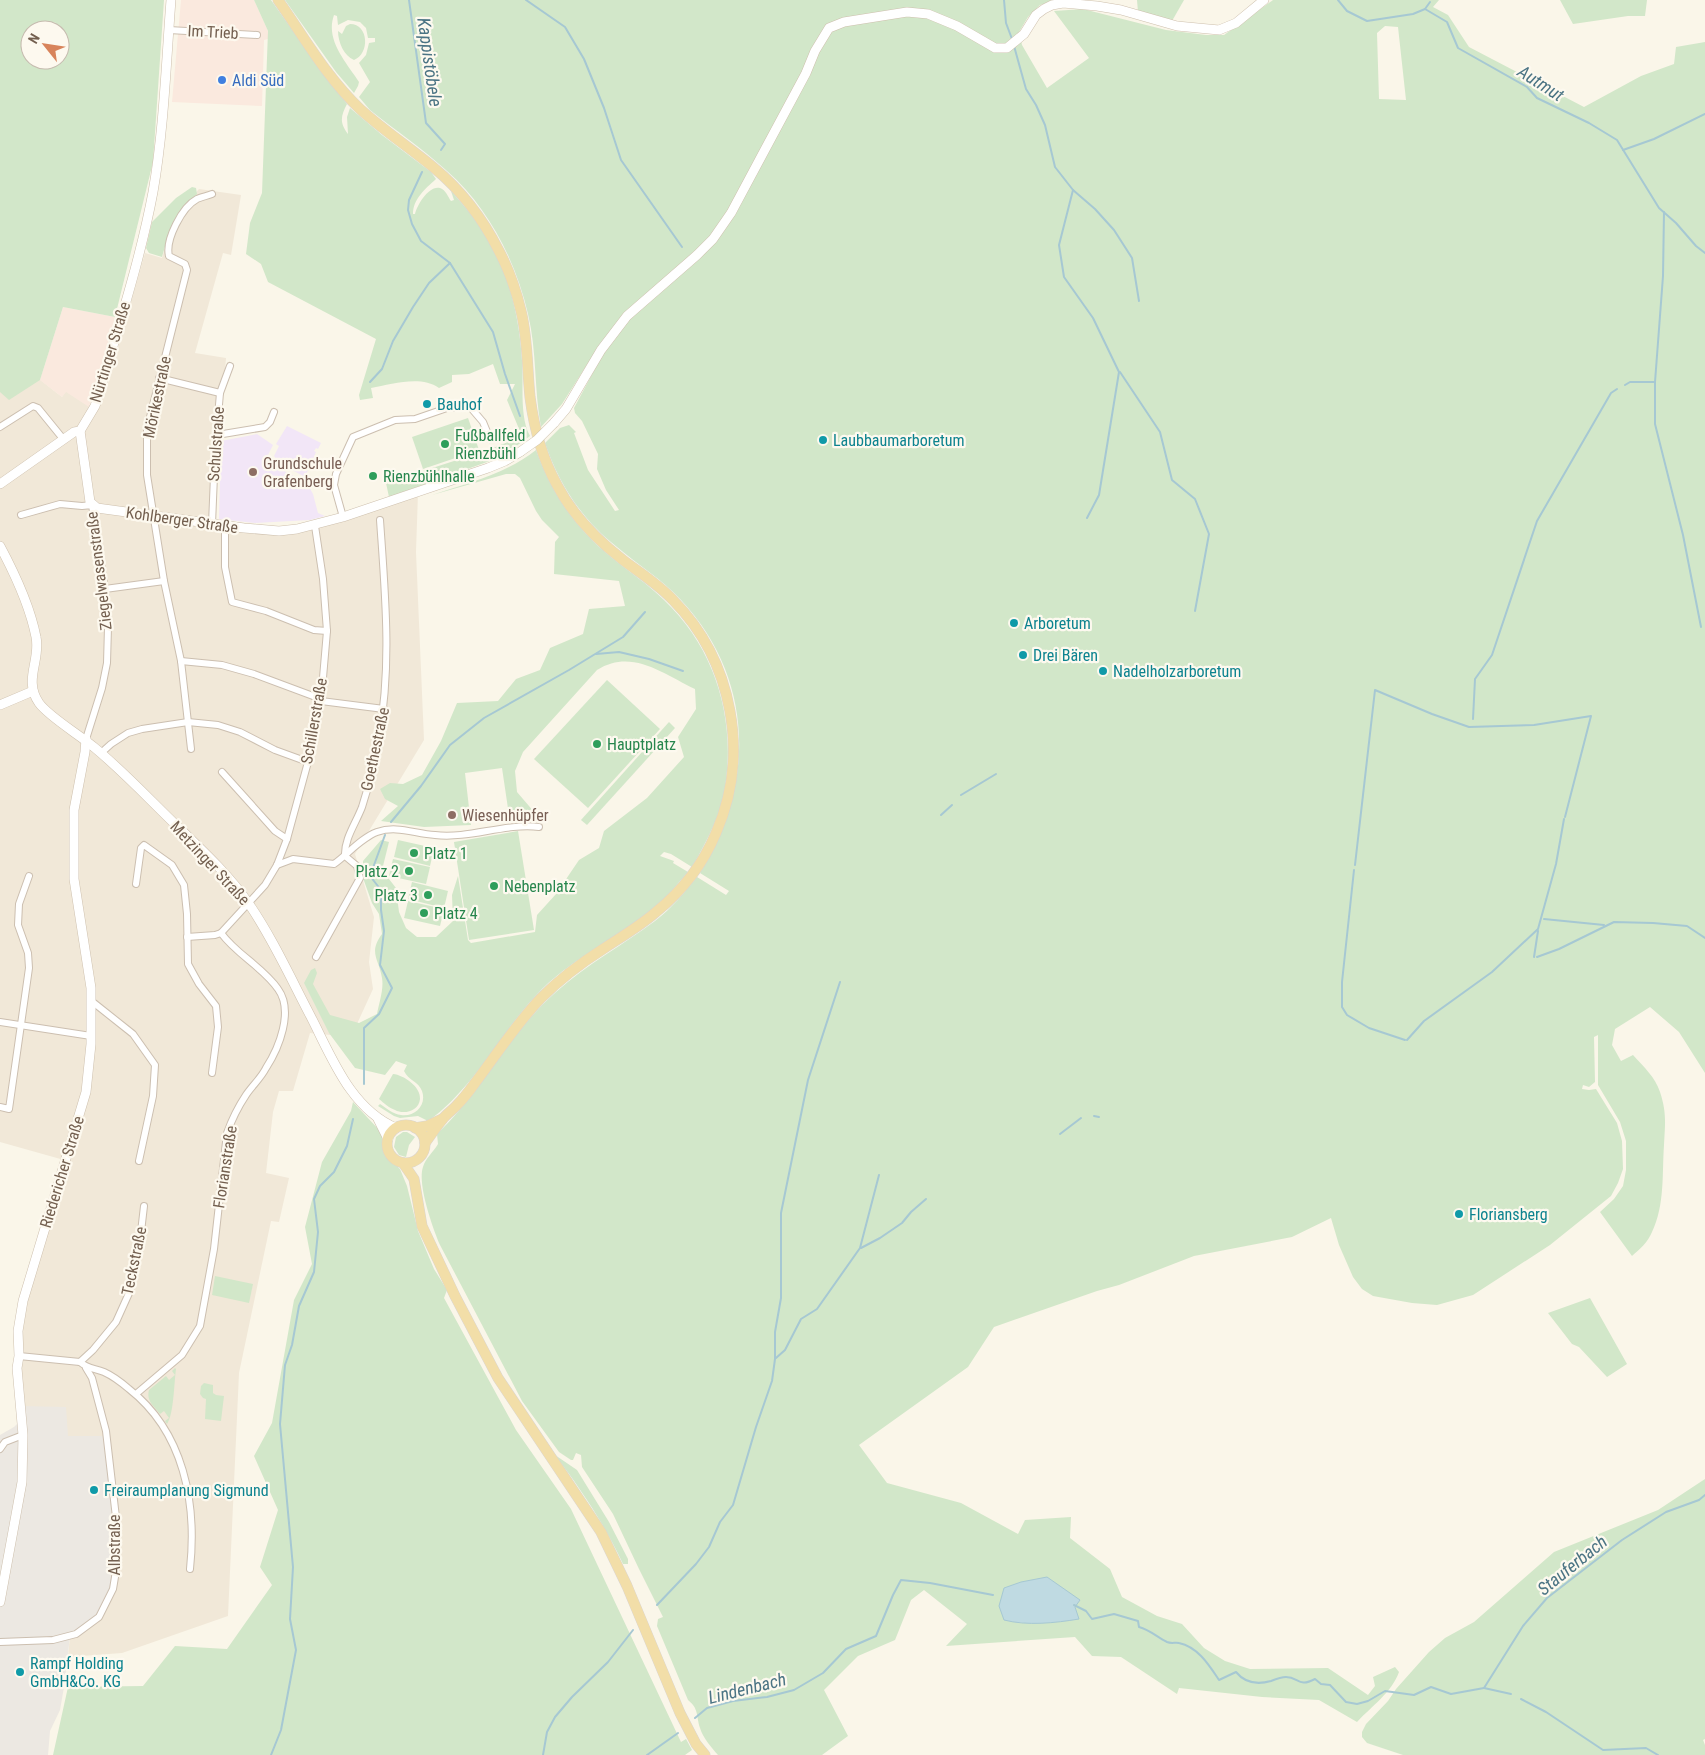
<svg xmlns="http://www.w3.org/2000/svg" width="1705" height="1755" viewBox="0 0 1705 1755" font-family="'Roboto Condensed',sans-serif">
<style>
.residential{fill:#f1e8d8}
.commercial{fill:#fae9de}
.industrial{fill:#ece8e2}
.education{fill:#f2e6f7}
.green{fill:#d2e7c9;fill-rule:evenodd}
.water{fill:#bfdae2;stroke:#a6c8d3}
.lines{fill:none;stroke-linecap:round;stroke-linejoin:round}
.stream{stroke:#a6c8d3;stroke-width:2}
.street-casing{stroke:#ccbfb0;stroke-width:8}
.secondary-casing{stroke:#cec0ae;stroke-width:10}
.primary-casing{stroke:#dbd5d1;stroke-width:11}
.street{stroke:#fff;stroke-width:6}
.secondary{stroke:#fff;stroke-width:9}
.primary{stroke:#f2dea8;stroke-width:10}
.secondary-bridge-casing{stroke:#cec0ae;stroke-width:10;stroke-linecap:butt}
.secondary-bridge{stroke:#fff;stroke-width:9}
.shop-dot{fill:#3f7fe0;stroke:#fdf9ef;stroke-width:2}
.culture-dot{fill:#0f9aa8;stroke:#fdf9ef;stroke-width:2}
.leisure-dot{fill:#2e9e5b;stroke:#fdf9ef;stroke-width:2}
.education-dot{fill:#8d6e63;stroke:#fdf9ef;stroke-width:2}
.labels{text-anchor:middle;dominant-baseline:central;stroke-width:4.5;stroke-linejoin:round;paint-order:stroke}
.street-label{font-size:16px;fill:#735f4f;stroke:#fdf9ef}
.shop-label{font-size:16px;fill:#366cbe;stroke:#fdf9ef;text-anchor:start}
.culture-label{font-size:16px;fill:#0d838f;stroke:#fdf9ef;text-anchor:start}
.leisure-label{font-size:16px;fill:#27864d;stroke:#fdf9ef;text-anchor:start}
.education-label{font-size:16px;fill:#785e54;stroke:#fdf9ef;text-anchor:start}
.water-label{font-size:18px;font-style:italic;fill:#4b7484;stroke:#fdf9ef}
</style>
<rect width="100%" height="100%" fill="#faf6e9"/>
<polygon class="residential" points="199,189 241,195 231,255 223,253 195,353 226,358 213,520 307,529 418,493 416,552 424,740 355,854 374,917 369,962 373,989 351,1037 310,1033 293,1091 279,1091 273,1112 266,1173 289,1178 279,1222 271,1221 239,1373 228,1616 122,1653 68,1657 70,1636 68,1436 20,1406 21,1303 64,1160 0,1142 0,391 39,379 62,397 66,391 96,411 104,397 145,253 162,258 174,218"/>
<g class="commercial">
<polygon points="181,0 254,0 268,31 268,39 264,40 262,106 172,102"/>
<polygon points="63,307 115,317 94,393 89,407 66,392 62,397 40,380"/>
</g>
<polygon class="industrial" points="20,1406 66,1407 68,1436 106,1436 117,1526 116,1571 102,1611 70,1636 64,1687 60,1710 50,1731 48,1755 0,1755 0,1435 14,1427 21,1420"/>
<g class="education">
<polygon points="287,426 321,443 318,449 316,448 314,451 316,452 305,477 281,464 274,456 279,446 276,444"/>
<polygon points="257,434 273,445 265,461 307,483 313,494 318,513 325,516 310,520 255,523 219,519 221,441"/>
</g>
<g class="green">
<path d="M0,0H164L153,162L115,317L63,307L40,380L9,400L0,392ZM30,30H60V60H30Z"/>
<path d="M254,0H271L324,75L347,104C341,116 339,122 348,134L347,117L350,108L382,135L431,172L436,179C425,189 413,199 413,214H415C417,205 429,185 440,188C446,190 448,197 451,201L454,200L451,191C459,200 468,210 475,220C506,261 519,310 522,361C524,384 519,416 530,436L501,457L389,497L386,483L491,449L522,436L507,400L515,384H500L493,364L469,374L452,375V382L439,388C421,375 392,384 371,388L373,398L360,400L359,395L376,339L268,282L261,264L246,254L250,223L262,193L268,31Z"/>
<path d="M285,0H1057L1040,5L1028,17L1019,32L1022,45L1047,88L1089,58L1054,11L1083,9L1166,30L1206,35H1224L1273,0H1439L1433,7L1448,15L1469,47L1584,107L1641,76L1674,64L1676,47L1705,42V1073L1679,1032L1650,1007L1615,1029L1612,1045L1621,1061L1633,1055C1644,1067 1655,1077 1660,1092C1667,1113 1665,1124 1664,1145C1662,1174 1665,1205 1652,1232C1648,1242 1640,1249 1632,1256L1600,1212L1614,1199L1623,1186L1626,1170V1141L1620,1122L1598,1085V1035L1594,1037L1595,1082L1589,1087L1583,1085L1582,1089L1589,1090L1596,1089L1617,1123L1622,1141L1623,1169L1618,1183L1611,1196L1550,1245L1473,1295L1437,1305L1412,1303L1373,1296L1362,1289L1353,1277L1339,1245L1331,1218L1292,1237L1194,1256L1119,1285L1097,1291L994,1327L968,1367L859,1445L887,1483L961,1503L1018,1534L1025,1520L1071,1517L1070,1538L1110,1569L1122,1597L1157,1616L1182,1624L1204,1648L1225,1661L1250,1669L1328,1668L1368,1695L1375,1686L1373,1677L1395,1667L1399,1672C1392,1692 1371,1707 1357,1722L1319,1700L1262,1697L1179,1688L1177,1694L1121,1657L1092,1656L1075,1637L946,1646L967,1624L924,1590L911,1600L895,1640L858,1656L824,1690L848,1736L822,1755H718C711,1747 703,1738 700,1728C696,1715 699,1709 688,1700L657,1626L658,1619L663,1617L639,1569L613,1514L582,1467L581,1455L576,1453L573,1460H571L559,1452L522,1401L440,1245C433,1229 417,1184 423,1167C425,1159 434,1151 438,1144L437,1134C483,1091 509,1033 556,992C587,964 623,945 655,921C672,908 684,893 697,877L726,895L729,891L700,873C756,784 754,678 681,600C662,579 638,565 617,547C582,520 559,484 545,443L560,428L569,425L576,432L574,433L588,470L615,511L619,510L606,490L597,469L598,454L582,421L575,413L574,408L596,367L588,363L562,404L541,427C534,390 537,351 528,314C516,261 488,207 447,171C423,149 395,130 370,110L359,97L370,82L359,63L366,55L369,43L375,42V38H368L366,28L360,22L348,20L338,25L337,16L334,15C325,40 346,62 359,82L358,86L354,93L336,72ZM1385,26L1398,27L1406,100L1379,99L1377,33ZM1075,1607L1078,1619L1065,1621L1017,1623Z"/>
<polygon points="1137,0 1184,0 1172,21 1138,12"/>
<polygon points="1560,0 1647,0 1645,16 1628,16 1573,24"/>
<path d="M350,24C369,24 370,54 354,60C344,56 338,42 338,31L342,34L346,26Z"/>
<path d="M192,187L196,188L197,194C179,210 168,234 162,257L149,253L146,248L152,222L176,198Z"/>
<polygon points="468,418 479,450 423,469 412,437"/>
<path d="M536,450C551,493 576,529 611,557C629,572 648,584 664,600C718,651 738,726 723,798C717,822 704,846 692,867L671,854L664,852L660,856L674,861L673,863L688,872C678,883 668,896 657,906C621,936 577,955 542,989C501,1030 475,1088 428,1121L418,1116L400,1118L394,1116L378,1106L380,1104C386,1108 393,1114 401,1115C415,1117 427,1105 422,1091C419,1082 408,1080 404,1071L407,1065L396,1061L385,1075L355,1068L329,1033L304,983L311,970L315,968L317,973L313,984L330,1015L359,1023L377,1014C379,1003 384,989 382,978C379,959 368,953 382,934L379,914L372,903L363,878V861L381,840L389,842L382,870L396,888L399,912L406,928L417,937H436L453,921L452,895L458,876L468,940L471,943L535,932L537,915L556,894L579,860L599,848L604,831L647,798L684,757L678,737L696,709L695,689C663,674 632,648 597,670L523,752L515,771L517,792L535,813L536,822H510L502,768L465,773L471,825L424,827L381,821L398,806L385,799L380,789L390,783L403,784L422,775L441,741L457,703L498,701L516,679L540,670L550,648L583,634L589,609L625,606L619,581L554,574L555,542L559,537L542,520L536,511L520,478L515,474H506L432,495C468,483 506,474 536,450Z"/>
<polygon points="607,680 660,729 588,808 534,759"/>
<polygon points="669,722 675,728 587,825 581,820"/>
<polygon points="518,831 534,930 469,940 454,842"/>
<polygon points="398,840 434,848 430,866 394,857"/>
<polygon points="393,859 430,867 426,884 389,876"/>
<polygon points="412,882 448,891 444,908 408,899"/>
<polygon points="408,901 444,909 440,926 404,918"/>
<path d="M393,1074C404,1075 421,1087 420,1099C419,1111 404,1115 395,1110C389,1108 384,1103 379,1099Z"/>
<polygon points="353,1102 381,1132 384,1139 385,1152 388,1158 400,1169 407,1186 418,1231 434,1269 447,1290 444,1298 516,1430 571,1509 681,1742 686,1739 692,1750 685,1755 53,1755 68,1687 143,1686 175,1646 227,1649 272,1585 260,1567 278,1510 254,1456 272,1423 294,1300 312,1264 305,1227 322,1162 351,1111"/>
<polygon points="403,1132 407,1132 415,1137 409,1145 406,1157 399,1155 394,1147 396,1137"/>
<polygon points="215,1276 253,1284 249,1303 212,1295"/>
<polygon points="1590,1298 1627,1364 1607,1377 1579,1347 1572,1344 1548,1313"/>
<path d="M175,1368L176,1369C174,1383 174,1414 167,1424L165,1421L169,1418L164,1411L160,1414C154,1406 146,1401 149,1390L166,1376L169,1380L175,1375L172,1371Z"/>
<polygon points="204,1383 213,1385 213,1393 216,1395 224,1396 221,1421 205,1419 206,1399 203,1398 200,1394 201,1386"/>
<path d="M555,1455L577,1470L609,1522L628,1559V1564H623C604,1523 582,1491 555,1455Z"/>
<polygon points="1705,1479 1705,1739 1703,1740 1705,1745 1705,1755 1403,1755 1367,1743 1362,1737 1362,1732 1366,1724 1388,1701 1396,1689 1429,1652 1445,1638 1474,1622 1554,1552 1658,1510"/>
</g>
<path class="water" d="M1047,1577L1080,1600L1075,1607L1079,1619C1055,1623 1027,1626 1004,1620L999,1606L1004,1588L1021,1582Z"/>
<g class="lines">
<g class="stream">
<polyline points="409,0 426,123 445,144 441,150"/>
<polyline points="526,0 565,27 584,59 604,108 621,160 682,247"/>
<polyline points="1004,0 1006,23 1012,39"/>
<polyline points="1338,0 1347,11 1367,21 1413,14 1425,9 1447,22 1458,48 1527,87 1537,98 1589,123 1617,140 1659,208 1676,223 1696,246 1705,253"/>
<polyline points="1425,9 1430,2"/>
<polyline points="1014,46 1026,89 1036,105 1045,125 1055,167 1073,190 1095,209 1114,230 1132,258 1139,301"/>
<polyline points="1623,150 1654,139 1705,114"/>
<polyline points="422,172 409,200 408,210 412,224 421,241 450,263 493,332 505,374 520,416"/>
<polyline points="1073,190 1059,245 1064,277 1093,318 1119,372 1099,495 1087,518"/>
<polyline points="1664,212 1663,276 1655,382 1655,424 1683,535 1701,627"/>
<polyline points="1120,372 1160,432 1172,480 1195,499 1209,534 1195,611"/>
<polyline points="370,382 382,369 393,341 413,307 429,283 450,263"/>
<polyline points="1625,385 1630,382 1655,382"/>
<polyline points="596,654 619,652 649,659 683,671"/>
<polyline points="1473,719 1475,679 1492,655 1537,521 1611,393 1617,389"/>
<polyline points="961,795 996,774"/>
<polyline points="941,815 952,805"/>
<polyline points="391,822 421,786 450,745 484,718 569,670 623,637 645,612"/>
<polyline points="1355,865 1375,690 1432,714 1469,727 1534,725 1591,716 1565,817"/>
<polyline points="1354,870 1342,982 1342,1007 1347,1015 1369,1028 1405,1040"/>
<polyline points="1544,919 1604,925"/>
<polyline points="1534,957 1538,931"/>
<polyline points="1537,957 1559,949 1614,922 1653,923 1687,926 1705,938"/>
<polyline points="1407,1040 1424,1021 1492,972 1538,929 1556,864 1564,819"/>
<polyline points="364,1084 364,1028 379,1014 392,988 380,965 384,931 381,910 381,890 370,876 385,835"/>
<polyline points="1094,1116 1099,1117"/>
<polyline points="1060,1134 1081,1118"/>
<polyline points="861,1248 880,1238 902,1223 911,1212 926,1199"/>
<polyline points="776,1358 785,1350 801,1319 817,1309 860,1248 879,1175"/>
<polyline points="657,1605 696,1564 709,1547 720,1522 733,1505 756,1427 772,1381 775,1359 775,1332 781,1298 781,1213 808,1080 840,982"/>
<path d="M1074,1605L1086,1611L1092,1619L1114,1614L1138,1621L1139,1627C1150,1630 1157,1637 1167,1642C1172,1644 1175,1642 1179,1643C1198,1647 1209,1665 1219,1680L1236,1672C1245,1683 1257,1685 1271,1681C1276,1679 1281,1677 1286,1677C1299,1677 1298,1688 1315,1679L1321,1684L1330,1685L1346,1702L1357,1704L1368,1701L1385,1691L1414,1695L1431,1687L1451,1694L1484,1688"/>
<polyline points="1484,1688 1523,1626 1547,1598 1622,1540 1666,1512 1699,1500 1705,1495"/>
<polyline points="1484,1688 1511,1694"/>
<polyline points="1521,1699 1546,1712 1603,1750 1646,1748 1658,1755"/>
<polyline points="695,1718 707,1708 733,1701 767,1697 794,1690 823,1673 846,1649 876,1636 893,1595 901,1580 930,1583 993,1595"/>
<polyline points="271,1755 281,1730 296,1650 290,1619 293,1567 280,1424 285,1365 292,1345 299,1306 314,1272 318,1232 314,1199 320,1186 334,1172 347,1146 353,1119"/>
<polyline points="543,1755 547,1732 555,1717 572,1697 608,1662 633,1630"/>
<polyline points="647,1755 678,1733"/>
</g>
<defs>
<g id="street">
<polyline points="169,30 257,35"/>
<polyline points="159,378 220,393"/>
<polyline points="0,427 33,406 38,408 64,440"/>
<polyline points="217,435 265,427 270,422 274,412"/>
<polyline points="21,515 60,504 82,506 92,505 105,589 108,627 107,663 102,688 86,739"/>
<polyline points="343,517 334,485 336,474 353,437 395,420 415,419 447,408 471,408 483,422 490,439"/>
<polyline points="212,524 215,452 220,393 230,366"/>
<polyline points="225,525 225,567 232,602 266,611 314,630 327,631"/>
<polyline points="105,589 164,581"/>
<polyline points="181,661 222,665 254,674 313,696 321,701 384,709"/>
<path d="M191,749L181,661L164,581L147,475V429L187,270L185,264L169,256C165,240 182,207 197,199C201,197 207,196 212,194"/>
<polyline points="101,753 111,744 128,733 142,729 188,722 218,725 240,732 275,750 308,762"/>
<polyline points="222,772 275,831 287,839"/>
<path d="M277,865L293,859L334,864C348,854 361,838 377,832C397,825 415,834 435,835C470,839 504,823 539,827"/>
<polyline points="136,884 141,848 144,845 172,865 184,885 187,914 188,964 199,984 216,1006 218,1027 212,1073"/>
<polyline points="187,937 215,935 221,933"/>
<path d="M316,957L360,878L357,866L345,856C344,839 356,823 362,807C370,783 375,761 379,736C392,665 385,592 380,520"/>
<polyline points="91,1002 94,1003 133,1034 155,1065 153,1096 139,1161"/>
<polyline points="0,1022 91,1036"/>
<polyline points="0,1107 9,1109 29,968 28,953 18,925 19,904 29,876"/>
<path d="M19,1356L80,1362C88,1369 94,1368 104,1372C113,1376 122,1383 129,1389C184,1432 197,1503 190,1569"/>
<polyline points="80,1362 93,1350 116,1322 130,1291 141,1232 144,1206"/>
<path d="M136,1394L182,1355L200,1326L214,1249L227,1133C232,1119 238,1107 246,1095C252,1086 261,1078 266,1068C279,1048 294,1011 278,989C263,967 237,955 221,933L265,885L277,865L287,839L308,762L321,701L327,631L323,579L315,526"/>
<polyline points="0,1449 5,1442 23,1435"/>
<polyline points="0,1642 53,1640 76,1634 99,1617 113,1589 116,1571 117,1526 106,1431 92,1378 86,1368"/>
</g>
<g id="secondary">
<polyline points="554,423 566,409 601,350 627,316 697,255 713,239 731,213 806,73 815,51 829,28 844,22 907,12 928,14 957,26 995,48 1007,48 1024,34 1036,15 1044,9 1052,5 1063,3 1097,6 1121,10 1177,26 1219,30 1236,23 1264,0"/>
<polyline points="80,431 90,502 97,508 244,528 279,531 297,529 343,517 488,468 505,461 520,452"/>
<path d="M0,484L74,432L80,431L95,406L99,394C118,327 140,261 153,192C164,129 166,64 171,0"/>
<path d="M0,546C15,574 30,606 36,637C41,660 23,680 39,703C49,717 80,735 95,748C124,772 150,800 177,826C202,850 229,875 249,904C273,939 291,979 311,1017C332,1058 351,1109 396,1128"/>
<polyline points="0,705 33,691"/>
<polyline points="378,1119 388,1139"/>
<polyline points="0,1602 22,1482 23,1435 17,1368 19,1356 18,1331 23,1301 86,1092 91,1044 91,988 74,879 74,810 85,752 86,739"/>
</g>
<g id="primary">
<path d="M278,0C304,37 327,78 360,109C383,130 409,147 433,167C461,190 483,219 499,251C509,270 516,290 521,311C528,339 527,368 530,397C534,428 542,458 557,485C572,514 597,540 623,560C640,573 658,584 673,600C733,661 750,755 716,833C703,864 682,891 656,912C640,926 621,937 603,949C581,963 560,979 541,998C516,1024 497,1054 475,1083C470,1090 464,1098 457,1105C453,1110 446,1114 442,1120C436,1127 431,1135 425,1143"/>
<circle cx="406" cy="1144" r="19"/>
<polyline points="415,1128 427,1126 442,1119"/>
<polyline points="403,1163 414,1179 422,1226 455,1296 498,1378 601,1532 627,1586 680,1713 696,1744 705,1755"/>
</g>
</defs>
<use href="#street" class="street-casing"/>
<use href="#secondary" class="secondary-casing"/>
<use href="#primary" class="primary-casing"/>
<use href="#street" class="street"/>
<use href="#secondary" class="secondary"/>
<use href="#primary" class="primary"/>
<defs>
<polyline id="secondary-bridge" points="520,452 537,440 554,423"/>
</defs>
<use href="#secondary-bridge" class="secondary-bridge-casing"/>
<use href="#secondary-bridge" class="secondary-bridge"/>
</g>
<circle class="shop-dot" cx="222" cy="80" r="5"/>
<g class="culture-dot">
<circle cx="427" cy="404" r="5"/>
<circle cx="823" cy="440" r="5"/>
<circle cx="1014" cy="623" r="5"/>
<circle cx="1023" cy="655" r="5"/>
<circle cx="1103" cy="671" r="5"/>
<circle cx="1459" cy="1214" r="5"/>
<circle cx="94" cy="1490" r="5"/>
<circle cx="20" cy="1672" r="5"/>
</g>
<g class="leisure-dot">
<circle cx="445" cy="444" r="5"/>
<circle cx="373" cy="476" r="5"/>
<circle cx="597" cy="744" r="5"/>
<circle cx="414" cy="853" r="5"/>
<circle cx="409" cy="871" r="5"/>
<circle cx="494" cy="886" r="5"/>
<circle cx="428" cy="895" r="5"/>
<circle cx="424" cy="913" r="5"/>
</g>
<g class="education-dot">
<circle cx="253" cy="472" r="5"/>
<circle cx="452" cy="815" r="5"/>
</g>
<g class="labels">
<g class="street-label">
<text transform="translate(213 32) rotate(3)">Im Trieb</text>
<text transform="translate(110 352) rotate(-73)">Nürtinger Straße</text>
<text transform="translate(157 397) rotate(-78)">Mörikestraße</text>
<text transform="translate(216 444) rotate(-86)">Schulstraße</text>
<text transform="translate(182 520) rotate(8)">Kohlberger Straße</text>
<text transform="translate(99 571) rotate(-97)">Ziegelwasenstraße</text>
<text transform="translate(314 721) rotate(-80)">Schillerstraße</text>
<text transform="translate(375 749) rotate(-78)">Goethestraße</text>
<text transform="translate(210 863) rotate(47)">Metzinger Straße</text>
<text transform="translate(225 1167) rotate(-81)">Florianstraße</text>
<text transform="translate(62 1172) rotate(-73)">Riedericher Straße</text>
<text transform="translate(134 1261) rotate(-78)">Teckstraße</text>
<text transform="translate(114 1545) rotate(-90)">Albstraße</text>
</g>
<g class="shop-label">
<text x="232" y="80">Aldi Süd</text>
</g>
<g class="culture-label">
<text x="437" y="404">Bauhof</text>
<text x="833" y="440">Laubbaumarboretum</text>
<text x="1024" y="623">Arboretum</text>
<text x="1033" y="655">Drei Bären</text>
<text x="1113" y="671">Nadelholzarboretum</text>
<text x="1469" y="1214">Floriansberg</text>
<text x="104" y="1490">Freiraumplanung Sigmund</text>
<text x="30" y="1663">Rampf Holding<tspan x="30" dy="18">GmbH&amp;Co. KG</tspan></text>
</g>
<g class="leisure-label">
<text x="455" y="435">Fußballfeld<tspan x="455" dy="18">Rienzbühl</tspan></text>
<text x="383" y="476">Rienzbühlhalle</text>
<text x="607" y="744">Hauptplatz</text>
<text x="424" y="853">Platz 1</text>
<text x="399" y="871" text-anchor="end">Platz 2</text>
<text x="504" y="886">Nebenplatz</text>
<text x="418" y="895" text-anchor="end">Platz 3</text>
<text x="434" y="913">Platz 4</text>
</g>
<g class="education-label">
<text x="263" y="463">Grundschule<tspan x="263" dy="18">Grafenberg</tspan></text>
<text x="462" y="815">Wiesenhüpfer</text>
</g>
<g class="water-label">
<text transform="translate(430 62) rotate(82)">Kappistöbele</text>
<text transform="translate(1541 83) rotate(33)">Autmut</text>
<text transform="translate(1572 1565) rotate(-39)">Stauferbach</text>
<text transform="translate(747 1688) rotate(-14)">Lindenbach</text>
</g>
</g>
<g transform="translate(45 45) rotate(300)"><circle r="24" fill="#fdf9ef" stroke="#c6bbaf"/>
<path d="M0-4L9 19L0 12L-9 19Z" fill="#d8845b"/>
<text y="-8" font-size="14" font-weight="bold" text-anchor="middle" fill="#735f4f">N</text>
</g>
</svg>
